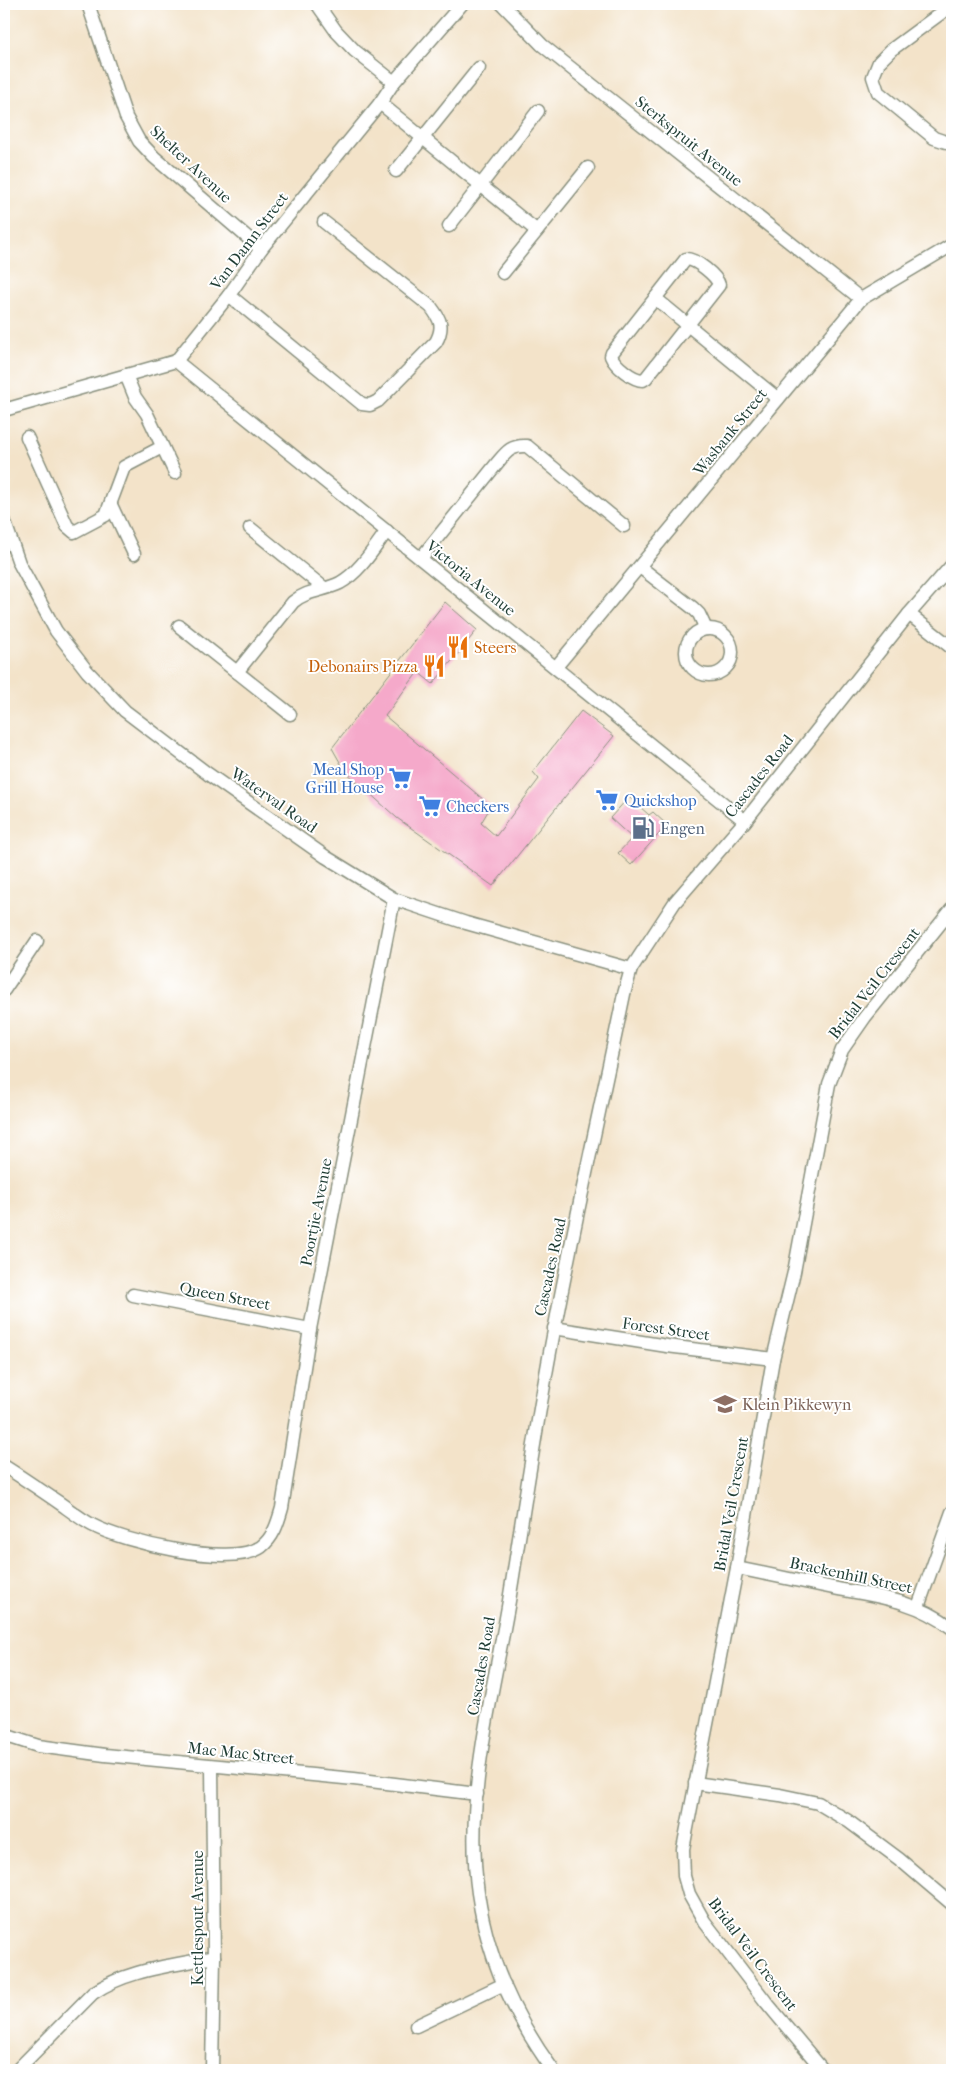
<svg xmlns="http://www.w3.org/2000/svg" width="956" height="2074" viewBox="0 0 956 2074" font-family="'IM FELL French Canon',serif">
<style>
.building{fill:#f5a9ca}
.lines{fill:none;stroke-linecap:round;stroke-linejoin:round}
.street-casing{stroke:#89907e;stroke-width:15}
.street{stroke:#fff;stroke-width:12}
.labels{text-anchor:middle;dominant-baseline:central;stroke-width:4;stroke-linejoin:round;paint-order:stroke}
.street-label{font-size:16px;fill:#1f3d34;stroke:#fff}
.food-label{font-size:16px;fill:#c56008;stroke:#fff;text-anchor:start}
.shop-label{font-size:16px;fill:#366cbe;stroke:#fff;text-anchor:start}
.service-label{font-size:16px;fill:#4e5e75;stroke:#fff;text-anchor:start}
.education-label{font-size:16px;fill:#785e54;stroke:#fff;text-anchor:start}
</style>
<rect width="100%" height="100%" fill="#fff"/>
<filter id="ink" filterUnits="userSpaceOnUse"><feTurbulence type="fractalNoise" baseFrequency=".02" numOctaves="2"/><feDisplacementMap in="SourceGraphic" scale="10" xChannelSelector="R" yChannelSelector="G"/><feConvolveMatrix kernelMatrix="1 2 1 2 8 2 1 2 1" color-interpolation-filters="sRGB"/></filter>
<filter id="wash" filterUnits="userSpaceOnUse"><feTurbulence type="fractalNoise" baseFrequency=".0096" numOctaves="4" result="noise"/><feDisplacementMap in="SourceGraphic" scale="20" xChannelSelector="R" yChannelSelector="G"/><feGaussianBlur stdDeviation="1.12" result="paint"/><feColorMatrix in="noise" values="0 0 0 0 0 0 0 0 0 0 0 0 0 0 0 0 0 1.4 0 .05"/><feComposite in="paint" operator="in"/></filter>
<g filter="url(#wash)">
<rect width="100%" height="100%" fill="#f3e3c9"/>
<g id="blocks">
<g class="building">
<polygon points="445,602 477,630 433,684 418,672 385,716 491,806 481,823 496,836 539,779 533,772 581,711 614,736 493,886 397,818 345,771 332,748"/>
<polygon points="629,797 649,815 653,812 667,825 631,865 618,853 632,838 610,818"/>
</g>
</g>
</g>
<g filter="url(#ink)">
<use href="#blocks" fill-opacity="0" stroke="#89907e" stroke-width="1"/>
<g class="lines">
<defs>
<g id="street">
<polyline points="88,4 126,117 139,141 154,157 261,249"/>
<polyline points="317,4 336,31 355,51 394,82"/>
<polyline points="502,4 542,45 861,299"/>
<polyline points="952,5 891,50 879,62 873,77 878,92 934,138 946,142 952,140"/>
<polyline points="380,103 537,231"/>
<polyline points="396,171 479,68"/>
<polyline points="449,226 538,111"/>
<path d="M686,259C696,259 717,276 719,285L646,378L643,380C633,380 615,366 611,356L612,353Z"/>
<polyline points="503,273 588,168"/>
<path d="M229,295L362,404L370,405L378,401L436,342C444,327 441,320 431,307L324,222"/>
<polyline points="655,298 778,399"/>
<polyline points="176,361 745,821"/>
<polyline points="126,375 135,397 147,414 175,473"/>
<polyline points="4,410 176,361 229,295 261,249 380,103 394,82 462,4"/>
<polyline points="27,437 67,526 74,532 106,515 124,467 162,447"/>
<polyline points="111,505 134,554"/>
<polyline points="4,520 19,563 56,631 87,671 125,711 208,774 326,857 394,899 466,923 631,969"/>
<polyline points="250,528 324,588"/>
<path d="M421,558L498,462C507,451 512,445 527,446L624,526"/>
<polyline points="640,567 693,608 699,614 706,629"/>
<polyline points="909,614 952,648"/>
<polyline points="179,626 290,714"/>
<circle cx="709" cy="652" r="23"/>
<polyline points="556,667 861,299 952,245"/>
<path d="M237,672L293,602C307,590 324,591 340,583C360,572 374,548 387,531"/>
<polyline points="4,990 37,941"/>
<polyline points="133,1295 310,1329"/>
<polyline points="554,1328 667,1346 773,1359"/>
<path d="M4,1466C23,1478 42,1491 61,1504C71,1511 81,1519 92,1525C124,1542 230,1568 261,1547C274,1537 278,1522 282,1508L310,1329L394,899"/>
<path d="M737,1568C771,1575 804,1582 838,1589C881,1597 917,1601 952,1628"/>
<polyline points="918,1607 952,1512"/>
<polyline points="4,1735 38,1746 105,1755 354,1779 477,1794"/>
<polyline points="695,1783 780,1795 818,1803 848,1821 899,1859 952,1904"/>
<polyline points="416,2026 504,1984"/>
<path d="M17,2070L93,1993C128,1969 172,1966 214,1957"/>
<polyline points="212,2070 214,1957 212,1766"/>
<path d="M553,2070C515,2018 487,1957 478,1893C464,1797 493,1695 509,1601C524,1509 537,1417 555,1326C576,1215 601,1105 624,994L631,969L675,902L745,821L909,614L952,565"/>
<polyline points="823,2070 766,2002 704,1921 689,1894 684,1876 683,1849 737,1568 773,1359 794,1272 829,1084 842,1050 865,1017 952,909"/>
</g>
</defs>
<use href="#street" class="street-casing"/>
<use href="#street" class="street"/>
</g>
</g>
<defs>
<symbol id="restaurant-bare" viewBox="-9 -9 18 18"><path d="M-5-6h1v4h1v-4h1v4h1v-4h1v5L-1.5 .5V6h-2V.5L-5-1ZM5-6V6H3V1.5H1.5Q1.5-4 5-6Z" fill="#e8710a" stroke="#fff" stroke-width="2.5" paint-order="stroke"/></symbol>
<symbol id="supermarket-bare" viewBox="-9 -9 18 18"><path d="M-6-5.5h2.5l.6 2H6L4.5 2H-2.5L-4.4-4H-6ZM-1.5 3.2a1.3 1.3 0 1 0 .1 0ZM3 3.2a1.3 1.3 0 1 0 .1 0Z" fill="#3f7fe0" stroke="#fff" stroke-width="2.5" paint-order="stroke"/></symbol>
<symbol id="fuel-bare" viewBox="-9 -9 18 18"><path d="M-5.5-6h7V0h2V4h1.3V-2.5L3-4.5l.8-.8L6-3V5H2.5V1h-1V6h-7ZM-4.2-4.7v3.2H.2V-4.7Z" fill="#5c6f8a" stroke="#fff" stroke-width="2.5" paint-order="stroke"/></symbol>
<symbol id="school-bare" viewBox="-9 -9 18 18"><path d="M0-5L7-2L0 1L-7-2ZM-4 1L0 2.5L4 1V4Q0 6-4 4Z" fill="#8d6e63" stroke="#fff" stroke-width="2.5" paint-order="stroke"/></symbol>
</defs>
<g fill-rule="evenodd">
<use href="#restaurant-bare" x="442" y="631" width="32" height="32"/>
<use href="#restaurant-bare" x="418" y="650" width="32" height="32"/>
<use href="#supermarket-bare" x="384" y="762" width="32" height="32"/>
<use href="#supermarket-bare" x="591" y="784" width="32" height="32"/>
<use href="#supermarket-bare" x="414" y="790" width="32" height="32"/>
<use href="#fuel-bare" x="627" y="812" width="32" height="32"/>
<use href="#school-bare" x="709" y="1388" width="32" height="32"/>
</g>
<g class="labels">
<g class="street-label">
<text transform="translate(689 141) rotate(39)">Sterkspruit Avenue</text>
<text transform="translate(191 164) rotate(43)">Shelter Avenue</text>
<text transform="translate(249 241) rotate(-53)">Van Damn Street</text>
<text transform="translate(730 432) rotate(-51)">Wasbank Street</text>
<text transform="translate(471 578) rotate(39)">Victoria Avenue</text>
<text transform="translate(759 776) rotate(-52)">Cascades Road</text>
<text transform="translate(274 800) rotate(35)">Waterval Road</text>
<text transform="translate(874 983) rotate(-52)">Bridal Veil Crescent</text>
<text transform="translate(316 1212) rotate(-79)">Poortjie Avenue</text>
<text transform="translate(550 1267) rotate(-78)">Cascades Road</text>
<text transform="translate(225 1296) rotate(11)">Queen Street</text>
<text transform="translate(666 1329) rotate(8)">Forest Street</text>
<text transform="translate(731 1504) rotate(-80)">Bridal Veil Crescent</text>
<text transform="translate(851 1575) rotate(12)">Brackenhill Street</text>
<text transform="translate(481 1666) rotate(-80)">Cascades Road</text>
<text transform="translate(241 1753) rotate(6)">Mac Mac Street</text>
<text transform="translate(197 1918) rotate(-90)">Kettlespout Avenue</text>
<text transform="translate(753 1954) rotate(53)">Bridal Veil Crescent</text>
</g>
<g class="food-label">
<text x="474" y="647">Steers</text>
<text x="418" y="666" text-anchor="end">Debonairs Pizza</text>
</g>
<g class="shop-label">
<text x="384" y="769" text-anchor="end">Meal Shop<tspan x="384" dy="18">Grill House</tspan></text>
<text x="624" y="800">Quickshop</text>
<text x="446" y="806">Checkers</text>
</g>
<g class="service-label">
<text x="660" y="828">Engen</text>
</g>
<g class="education-label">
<text x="742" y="1404">Klein Pikkewyn</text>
</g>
</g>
<rect width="956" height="2074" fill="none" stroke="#fff" stroke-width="20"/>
</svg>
